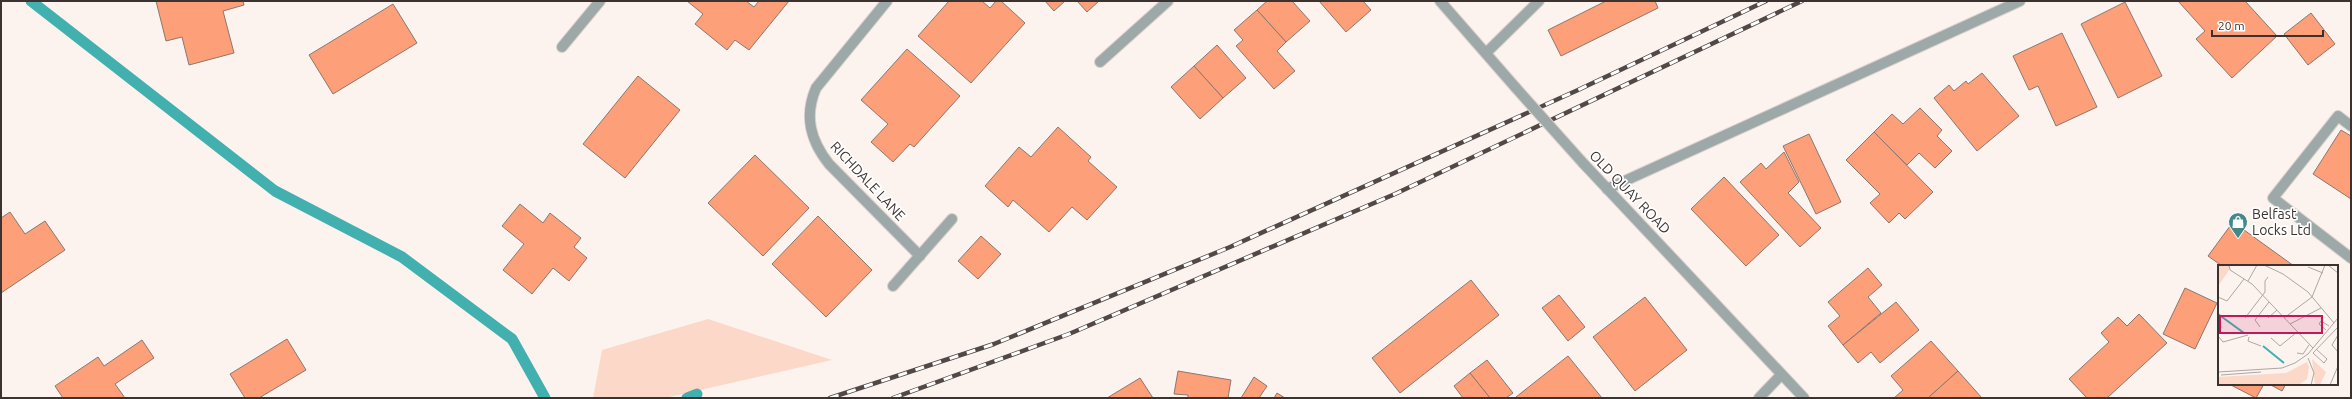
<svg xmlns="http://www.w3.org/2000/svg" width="2352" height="399" viewBox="0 0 2352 399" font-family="Ubuntu,sans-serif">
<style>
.green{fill:#fcd8c9}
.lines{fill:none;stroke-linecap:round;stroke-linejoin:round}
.stream{stroke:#43b0b0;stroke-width:11}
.building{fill:#fda079;stroke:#8c776e}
.minor-casing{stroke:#d9d0cd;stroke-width:12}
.minor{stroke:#9da9a8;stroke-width:10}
.rail-casing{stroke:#524946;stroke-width:4.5}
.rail{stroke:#fff;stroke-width:3;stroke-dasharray:9;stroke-linecap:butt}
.minor-bridge-casing{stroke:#d9d0cd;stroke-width:12;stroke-linecap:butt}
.minor-bridge{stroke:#9da9a8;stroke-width:10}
.labels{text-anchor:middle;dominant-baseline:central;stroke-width:3.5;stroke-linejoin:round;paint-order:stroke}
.street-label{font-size:14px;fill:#3c3330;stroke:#fff}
.poi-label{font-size:14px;fill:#3c3330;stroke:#fff;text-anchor:start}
.inset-river{fill:none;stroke:#43b0b0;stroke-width:2}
.inset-road{fill:none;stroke:#afa6a3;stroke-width:1}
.view{fill:#c2185b;fill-opacity:0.15;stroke:#c2185b;stroke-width:2}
.inset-edge{fill:none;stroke:#3c3330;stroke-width:2}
</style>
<rect width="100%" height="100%" fill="#fcf3ef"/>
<polygon class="green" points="708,319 832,360 665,398 593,398 602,350"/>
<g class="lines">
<g class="stream">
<polyline points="31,1 275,191 402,257 512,339 545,398"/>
<polyline points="687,398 697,394"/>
</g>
</g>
<g class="building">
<polygon points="156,1 243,1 244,5 223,11 234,53 189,65 182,37 166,41"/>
<polygon points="687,1 746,1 754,7 759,1 789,1 749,50 735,40 727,50 695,24 703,14"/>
<polygon points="949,1 982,1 990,8 996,1 1001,1 1025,23 971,83 918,36"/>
<polygon points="1045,1 1065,1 1054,11"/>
<polygon points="1077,1 1099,1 1087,12"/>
<polygon points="1267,1 1292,1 1310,21 1286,42 1257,10"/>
<polygon points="1319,1 1363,1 1371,10 1346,32"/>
<polygon points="1606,1 1655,1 1658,8 1561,56 1548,30"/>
<polygon points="2178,1 2245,1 2277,36 2232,78 2196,39 2205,31"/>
<polygon points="2125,2 2162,76 2118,98 2081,24"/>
<polygon points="393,4 417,43 333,94 309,55"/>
<polygon points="1257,10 1286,42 1277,51 1295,71 1274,89 1236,46 1243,40 1234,30"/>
<polygon points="2311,13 2335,44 2308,65 2284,34"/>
<polygon points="2062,33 2097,107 2056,126 2038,86 2029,90 2013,56"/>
<polygon points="1217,45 1246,78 1223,98 1194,66"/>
<polygon points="907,49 960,96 914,147 910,144 893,162 871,142 888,124 861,100"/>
<polygon points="1194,66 1223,98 1200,119 1171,87"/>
<polygon points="1982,73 2019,116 1977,151 1934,98 1949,85 1954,91 1966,81 1968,84"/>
<polygon points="638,76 680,110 625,178 583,144"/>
<polygon points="1920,108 1942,130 1937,136 1952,151 1935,168 1919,153 1907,165 1874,132 1892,114 1903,124"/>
<polygon points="1058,127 1091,157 1088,161 1117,187 1087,220 1072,207 1049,232 1013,200 1008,207 985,186 1019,147 1031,157"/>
<polygon points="2341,130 2351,136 2351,199 2313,174"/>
<polygon points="1874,132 1933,192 1905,219 1899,213 1889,223 1870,203 1880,194 1846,160"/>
<polygon points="1809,134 1841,202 1816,214 1783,146"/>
<polygon points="1784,152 1799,182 1788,193 1821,228 1800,247 1740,182 1761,163 1766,169"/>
<polygon points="755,155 809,208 763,256 708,203"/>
<polygon points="1724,177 1779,235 1746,266 1691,209"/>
<polygon points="520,204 543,223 550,213 581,238 574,247 587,258 569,281 553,268 532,294 503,270 524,244 502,226"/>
<polygon points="10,212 25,234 45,221 65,250 1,293 1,218"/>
<polygon points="818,216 872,270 826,317 772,264"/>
<polygon points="2233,222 2294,266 2222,266 2208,256"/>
<polygon points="981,236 1001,254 978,279 958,261"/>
<polygon points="1868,268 1882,285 1868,297 1881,313 1843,345 1828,326 1840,316 1828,302"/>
<polygon points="1471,280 1499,315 1400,393 1372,358"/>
<polygon points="2185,288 2217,303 2195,349 2163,334"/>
<polygon points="1559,295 1585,327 1568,341 1542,308"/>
<polygon points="1645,297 1687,350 1635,391 1593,337"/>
<polygon points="1896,302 1919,330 1880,363 1871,352 1858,363 1843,345"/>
<polygon points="2139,314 2167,343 2107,398 2087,398 2069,379 2109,342 2101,333 2118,317 2127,326"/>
<polygon points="287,339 306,370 259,398 245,398 230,374"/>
<polygon points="142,340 154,358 115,384 125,398 63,398 55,386 98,357 104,366"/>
<polygon points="1931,341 1958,371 1928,398 1894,398 1903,390 1891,376"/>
<polygon points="1568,356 1602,398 1517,398 1516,397"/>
<polygon points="1487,360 1513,393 1506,398 1490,398 1470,373"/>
<polygon points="1178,371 1231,380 1228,398 1188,398 1188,395 1174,394"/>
<polygon points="1958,371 1982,398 1928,398"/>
<polygon points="1470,373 1490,398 1463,398 1454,386"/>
<polygon points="1254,377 1267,386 1259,398 1241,398"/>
<polygon points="1140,378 1153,398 1107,398"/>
<polygon points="2229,384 2264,384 2256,398"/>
<polygon points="2269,384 2286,384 2282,391"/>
<polygon points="1277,393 1285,398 1274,398"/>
</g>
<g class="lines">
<defs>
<g id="minor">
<path d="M887,1L816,88C804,116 810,140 829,164L920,256"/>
<polyline points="1440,1 1516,88"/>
<polyline points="562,47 600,1"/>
<polyline points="1486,53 1539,1"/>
<polyline points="1100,62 1168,1"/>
<polyline points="2351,126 2338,116 2273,198 2351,258"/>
<polyline points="1583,163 1804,398"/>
<polyline points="1607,189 2020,1"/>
<polyline points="893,286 952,219"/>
<polyline points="1759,398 1781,375"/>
</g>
</defs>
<use href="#minor" class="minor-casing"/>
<use href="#minor" class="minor"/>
<defs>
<g id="rail">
<polyline points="830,398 994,344 1230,247 1578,90 1766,1"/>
<polyline points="893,398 1069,334 1395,194 1802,1"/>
</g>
</defs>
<use href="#rail" class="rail-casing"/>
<use href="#rail" class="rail"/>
<defs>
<polyline id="minor-bridge" points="1516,88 1583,163"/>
</defs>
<use href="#minor-bridge" class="minor-bridge-casing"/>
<use href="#minor-bridge" class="minor-bridge"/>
</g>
<defs>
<symbol id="shop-pin" viewBox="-11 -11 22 30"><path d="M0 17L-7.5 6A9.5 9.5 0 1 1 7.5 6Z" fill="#418a89" stroke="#fff"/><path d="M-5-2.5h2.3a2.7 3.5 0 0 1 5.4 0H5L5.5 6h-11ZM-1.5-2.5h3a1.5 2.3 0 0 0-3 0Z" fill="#fff"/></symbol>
</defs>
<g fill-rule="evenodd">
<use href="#shop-pin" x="2227" y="211" width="22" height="30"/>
</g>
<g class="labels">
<g class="street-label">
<text transform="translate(868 181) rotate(47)">RICHDALE LANE</text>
<text transform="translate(1630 192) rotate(46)">OLD QUAY ROAD</text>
</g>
<g class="poi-label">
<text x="2252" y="214">Belfast<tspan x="2252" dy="16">Locks Ltd</tspan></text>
</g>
</g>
<g transform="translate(2218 265)">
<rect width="120" height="120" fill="#fcf3ef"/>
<path d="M0,0H11V5L1,20ZM94,94L108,107L102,120H97ZM89,97L91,102L89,114L82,119L0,120V112L68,108Z" fill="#fcd8c9"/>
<path class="inset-river" d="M0,49L26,68H32M45,81L66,98"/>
<path class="inset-road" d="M11,0L12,5L34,19L95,83M46,0L65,9L90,27L116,58M110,0L120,8M90,2L105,8M30,16L39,0M0,32L9,36L26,14M27,53L47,27V16L50,12M50,53L59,45M66,53L94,32L107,0M72,59L103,43M42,62L37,55L51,37M108,65L101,59L103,56L111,61M120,70L114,80L120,87M0,71L5,77L30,70M31,72L30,76L43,81M53,73L62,81L79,67M79,88L85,89L91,80M95,88L106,98L109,94L98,84M95,88L120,62M90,93L96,108L93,120M0,107L64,103L77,98L90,89L120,53M3,110L43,107M112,120L120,101"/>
<path class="view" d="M2,51H104V68H2Z"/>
<rect width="120" height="120" class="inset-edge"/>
</g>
<rect width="2352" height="399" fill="none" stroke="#3c3330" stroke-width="4"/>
<path d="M2212 30v6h111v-6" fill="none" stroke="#3c3330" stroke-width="2"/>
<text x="2218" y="30" font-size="12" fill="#3c3330" stroke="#ffffff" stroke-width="3" paint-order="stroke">20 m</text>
</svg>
